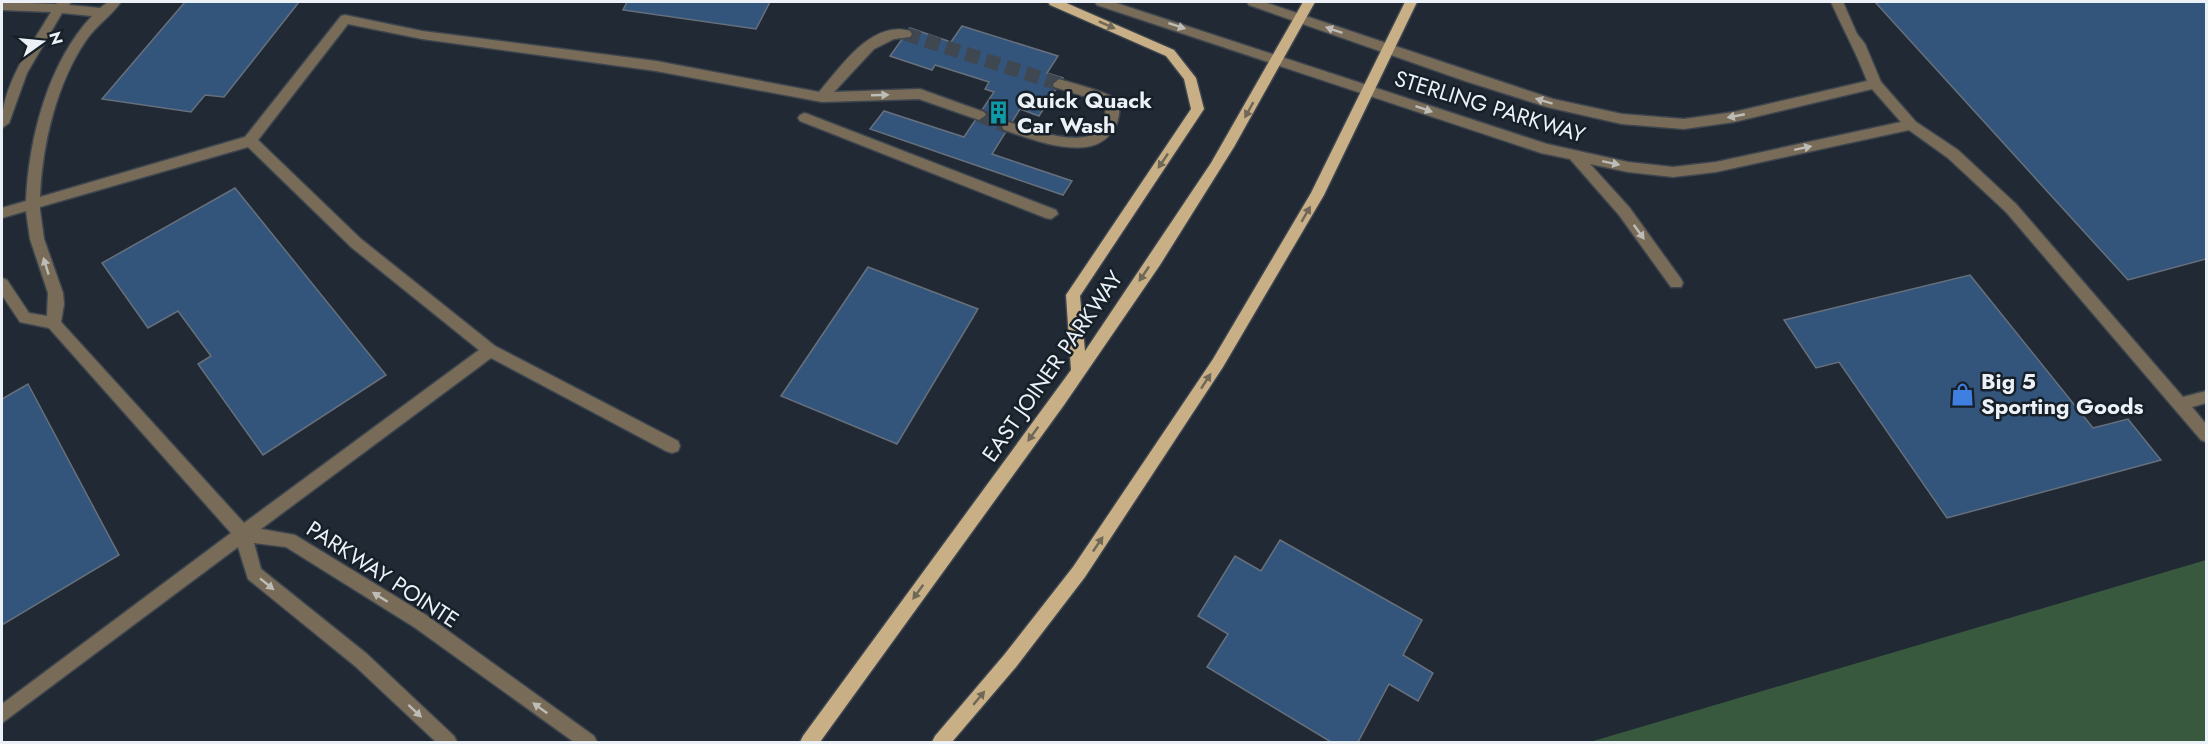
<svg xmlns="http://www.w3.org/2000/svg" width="2208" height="744" viewBox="0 0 2208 744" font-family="Jost,sans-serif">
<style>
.green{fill:#38593e}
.building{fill:#34557b;stroke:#66707c;stroke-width:1.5}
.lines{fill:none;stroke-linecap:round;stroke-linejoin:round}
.minor-tunnel{stroke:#3f4751;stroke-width:14;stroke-dasharray:14 7;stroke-linecap:butt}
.minor-casing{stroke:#3d454f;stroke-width:3}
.major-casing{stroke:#3d454f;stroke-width:3}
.minor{fill:#786c58;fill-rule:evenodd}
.major{fill:#c9af85;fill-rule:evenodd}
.oneway{fill:#706857}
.oneway2{fill:#bdbcb7}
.labels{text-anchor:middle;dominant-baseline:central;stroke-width:5;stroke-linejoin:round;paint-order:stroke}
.poi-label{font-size:22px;font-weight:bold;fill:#ebf1f7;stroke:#172029;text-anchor:start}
.street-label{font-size:22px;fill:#ebf1f7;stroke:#172029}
</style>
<rect width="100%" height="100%" fill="#212934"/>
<polygon class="green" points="2206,560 2206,742 1590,742"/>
<g class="building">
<polygon points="185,2 299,2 224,97 205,95 191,112 102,99"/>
<polygon points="627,2 770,2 756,29 623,10"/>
<polygon points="1875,2 2206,2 2206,259 2128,280"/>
<polygon points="962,26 1058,56 1047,73 1063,78 1039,116 1020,109 992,154 1072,181 1063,195 870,129 884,111 964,137 994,92 985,89 989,82 935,65 932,70 890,56 910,28 951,42"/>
<polygon points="235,188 386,375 263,455 198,364 211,356 178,311 148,328 102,263"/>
<polygon points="868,267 978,309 897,444 781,396"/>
<polygon points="1970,275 2093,428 2128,419 2161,460 1947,518 1839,362 1816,368 1784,320"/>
<polygon points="28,384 119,555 2,625 2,399"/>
<polygon points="1280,540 1422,620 1403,655 1433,673 1418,701 1389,684 1358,742 1331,742 1207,667 1228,634 1198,616 1235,556 1261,571"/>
</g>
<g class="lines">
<g class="minor-tunnel">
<polyline points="906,34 1059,84"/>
<polyline points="979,115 1009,127"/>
</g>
<defs>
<g id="minor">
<path d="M2,2L56,4L58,2H71L69,5L100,8L108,2H121C111,16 97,25 87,39C57,82 42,144 40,197L245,137L341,16L345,15L422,31L656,61L819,92C841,67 871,20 910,31L912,34L910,37L894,39L874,49L834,92L920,89L984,112L986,115L979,120L919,99L822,102L656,71L422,39L348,24L258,140L361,239L495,346L678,441L680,446L678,451L672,453L666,451L491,358L261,529L295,535L426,615L594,736L597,742H574L414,627L286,547L254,543L261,569L367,654L454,736L457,742H436L355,666L248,579L238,547L2,723V704L231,533L49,328L20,322L2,295V278L7,280L29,313L47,316L48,293L30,239L26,211L2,218V208L26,201C29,137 48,63 92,16L62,13L27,73L9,123L2,128C0,87 31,46 51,12L2,10ZM248,147L351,247L479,350L244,523L61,322L64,304L63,293L44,239L40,210V207Z"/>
<path d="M1095,2H1113L1547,144L1628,162L1673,167L1716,162L1901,122L1872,89L1734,122L1684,129L1622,124L1547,107L1465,81L1249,5L1247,2H1264L1553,99L1622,114L1684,119L1734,112L1867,81C1857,54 1843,29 1831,2H1843L1857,34L1865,44L1881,82L1916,122L1958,150L2016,204L2183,397L2206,391V403L2192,407L2206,424V442L2201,440L2006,212L1948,158L1909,130L1716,172L1673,177L1628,172L1590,164L1629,207L1681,279L1683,283L1681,287H1671L1619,215L1570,159L1541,153L1097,5Z"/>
<path d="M1059,79C1070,83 1115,93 1119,103C1121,108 1118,121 1116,126C1110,136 1103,143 1091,146C1063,152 1031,139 1004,130L1002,127L1009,122C1031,129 1076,147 1097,132C1105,126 1105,115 1106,106L1099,101L1054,87L1053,84Z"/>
<polygon points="805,113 1056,210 1058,214 1051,219 1046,218 800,121 798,118 800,115"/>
</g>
<g id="major">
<polygon points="1048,2 1064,2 1174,50 1196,78 1204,109 1080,296 1085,351 1211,163 1303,2 1315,2 1234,147 1160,265 1064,405 820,742 800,742 803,736 1071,370 1066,295 1191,109 1184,79 1166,56 1050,5"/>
<polygon points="1405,2 1417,2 1324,195 1223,367 1085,577 1016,667 952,742 932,742 935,736 1004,655 1073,567 1213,359 1311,193"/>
</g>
</defs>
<use href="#minor" class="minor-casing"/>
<use href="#major" class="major-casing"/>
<use href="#minor" class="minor"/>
<use href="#major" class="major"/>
</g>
<defs><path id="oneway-solid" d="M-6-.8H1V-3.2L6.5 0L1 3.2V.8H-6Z" transform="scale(1.5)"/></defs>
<g class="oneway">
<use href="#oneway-solid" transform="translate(1107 25) rotate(24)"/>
<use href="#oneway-solid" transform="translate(1249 110) rotate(119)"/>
<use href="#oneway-solid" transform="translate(1163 161) rotate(124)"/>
<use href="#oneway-solid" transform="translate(1306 214) rotate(-60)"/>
<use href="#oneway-solid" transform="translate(1144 274) rotate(124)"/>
<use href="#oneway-solid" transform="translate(1206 381) rotate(-57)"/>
<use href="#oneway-solid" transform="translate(1033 434) rotate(126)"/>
<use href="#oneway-solid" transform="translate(1098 544) rotate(-56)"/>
<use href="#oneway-solid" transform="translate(918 592) rotate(126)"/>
<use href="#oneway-solid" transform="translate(979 698) rotate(-50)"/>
</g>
<g class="oneway2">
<use href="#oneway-solid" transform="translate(1177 26) rotate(18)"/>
<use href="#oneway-solid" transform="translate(1334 30) rotate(-161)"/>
<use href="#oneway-solid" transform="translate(880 95) rotate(-2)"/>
<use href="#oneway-solid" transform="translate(1544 101) rotate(-163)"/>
<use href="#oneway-solid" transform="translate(1424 109) rotate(19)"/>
<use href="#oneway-solid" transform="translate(1736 116) rotate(169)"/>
<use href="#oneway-solid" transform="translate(1803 148) rotate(-12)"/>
<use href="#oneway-solid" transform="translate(1611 163) rotate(12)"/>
<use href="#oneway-solid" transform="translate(1639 232) rotate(54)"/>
<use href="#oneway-solid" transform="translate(46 266) rotate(-107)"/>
<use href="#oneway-solid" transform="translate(267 584) rotate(39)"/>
<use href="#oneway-solid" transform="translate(380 597) rotate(-148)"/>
<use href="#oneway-solid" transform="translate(540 708) rotate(-144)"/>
<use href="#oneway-solid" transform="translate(415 711) rotate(43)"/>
</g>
<defs>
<symbol id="building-bare" viewBox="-9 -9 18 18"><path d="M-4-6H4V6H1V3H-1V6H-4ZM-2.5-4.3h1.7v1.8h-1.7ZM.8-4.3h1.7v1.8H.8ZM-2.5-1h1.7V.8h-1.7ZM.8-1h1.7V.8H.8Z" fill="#0f9aa8" stroke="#172029" stroke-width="2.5" paint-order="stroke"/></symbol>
<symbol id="shop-bare" viewBox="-9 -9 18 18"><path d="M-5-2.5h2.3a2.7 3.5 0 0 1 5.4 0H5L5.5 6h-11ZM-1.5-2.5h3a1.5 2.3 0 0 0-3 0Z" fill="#3f7fe0" stroke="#172029" stroke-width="2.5" paint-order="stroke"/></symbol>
</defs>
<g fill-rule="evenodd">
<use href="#building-bare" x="982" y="96" width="33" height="33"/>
<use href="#shop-bare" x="1946" y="378" width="33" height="33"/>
</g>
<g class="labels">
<g class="poi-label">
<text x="1017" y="100">Quick Quack<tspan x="1017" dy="25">Car Wash</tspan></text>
<text x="1981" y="381">Big 5<tspan x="1981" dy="25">Sporting Goods</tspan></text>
</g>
<g class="street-label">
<text transform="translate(1490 106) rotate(17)">STERLING PARKWAY</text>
<text transform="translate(1052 366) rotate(-55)">EAST JOINER PARKWAY</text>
<text transform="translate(383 574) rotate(33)">PARKWAY POINTE</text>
</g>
</g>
<rect width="2208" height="744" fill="none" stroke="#ebf1f7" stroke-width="6"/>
<g transform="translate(42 42) rotate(75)" stroke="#172029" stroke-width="4.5" paint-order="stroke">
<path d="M0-4.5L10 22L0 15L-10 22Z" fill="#ebf1f7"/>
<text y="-9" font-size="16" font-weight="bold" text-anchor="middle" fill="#ebf1f7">N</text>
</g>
</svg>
